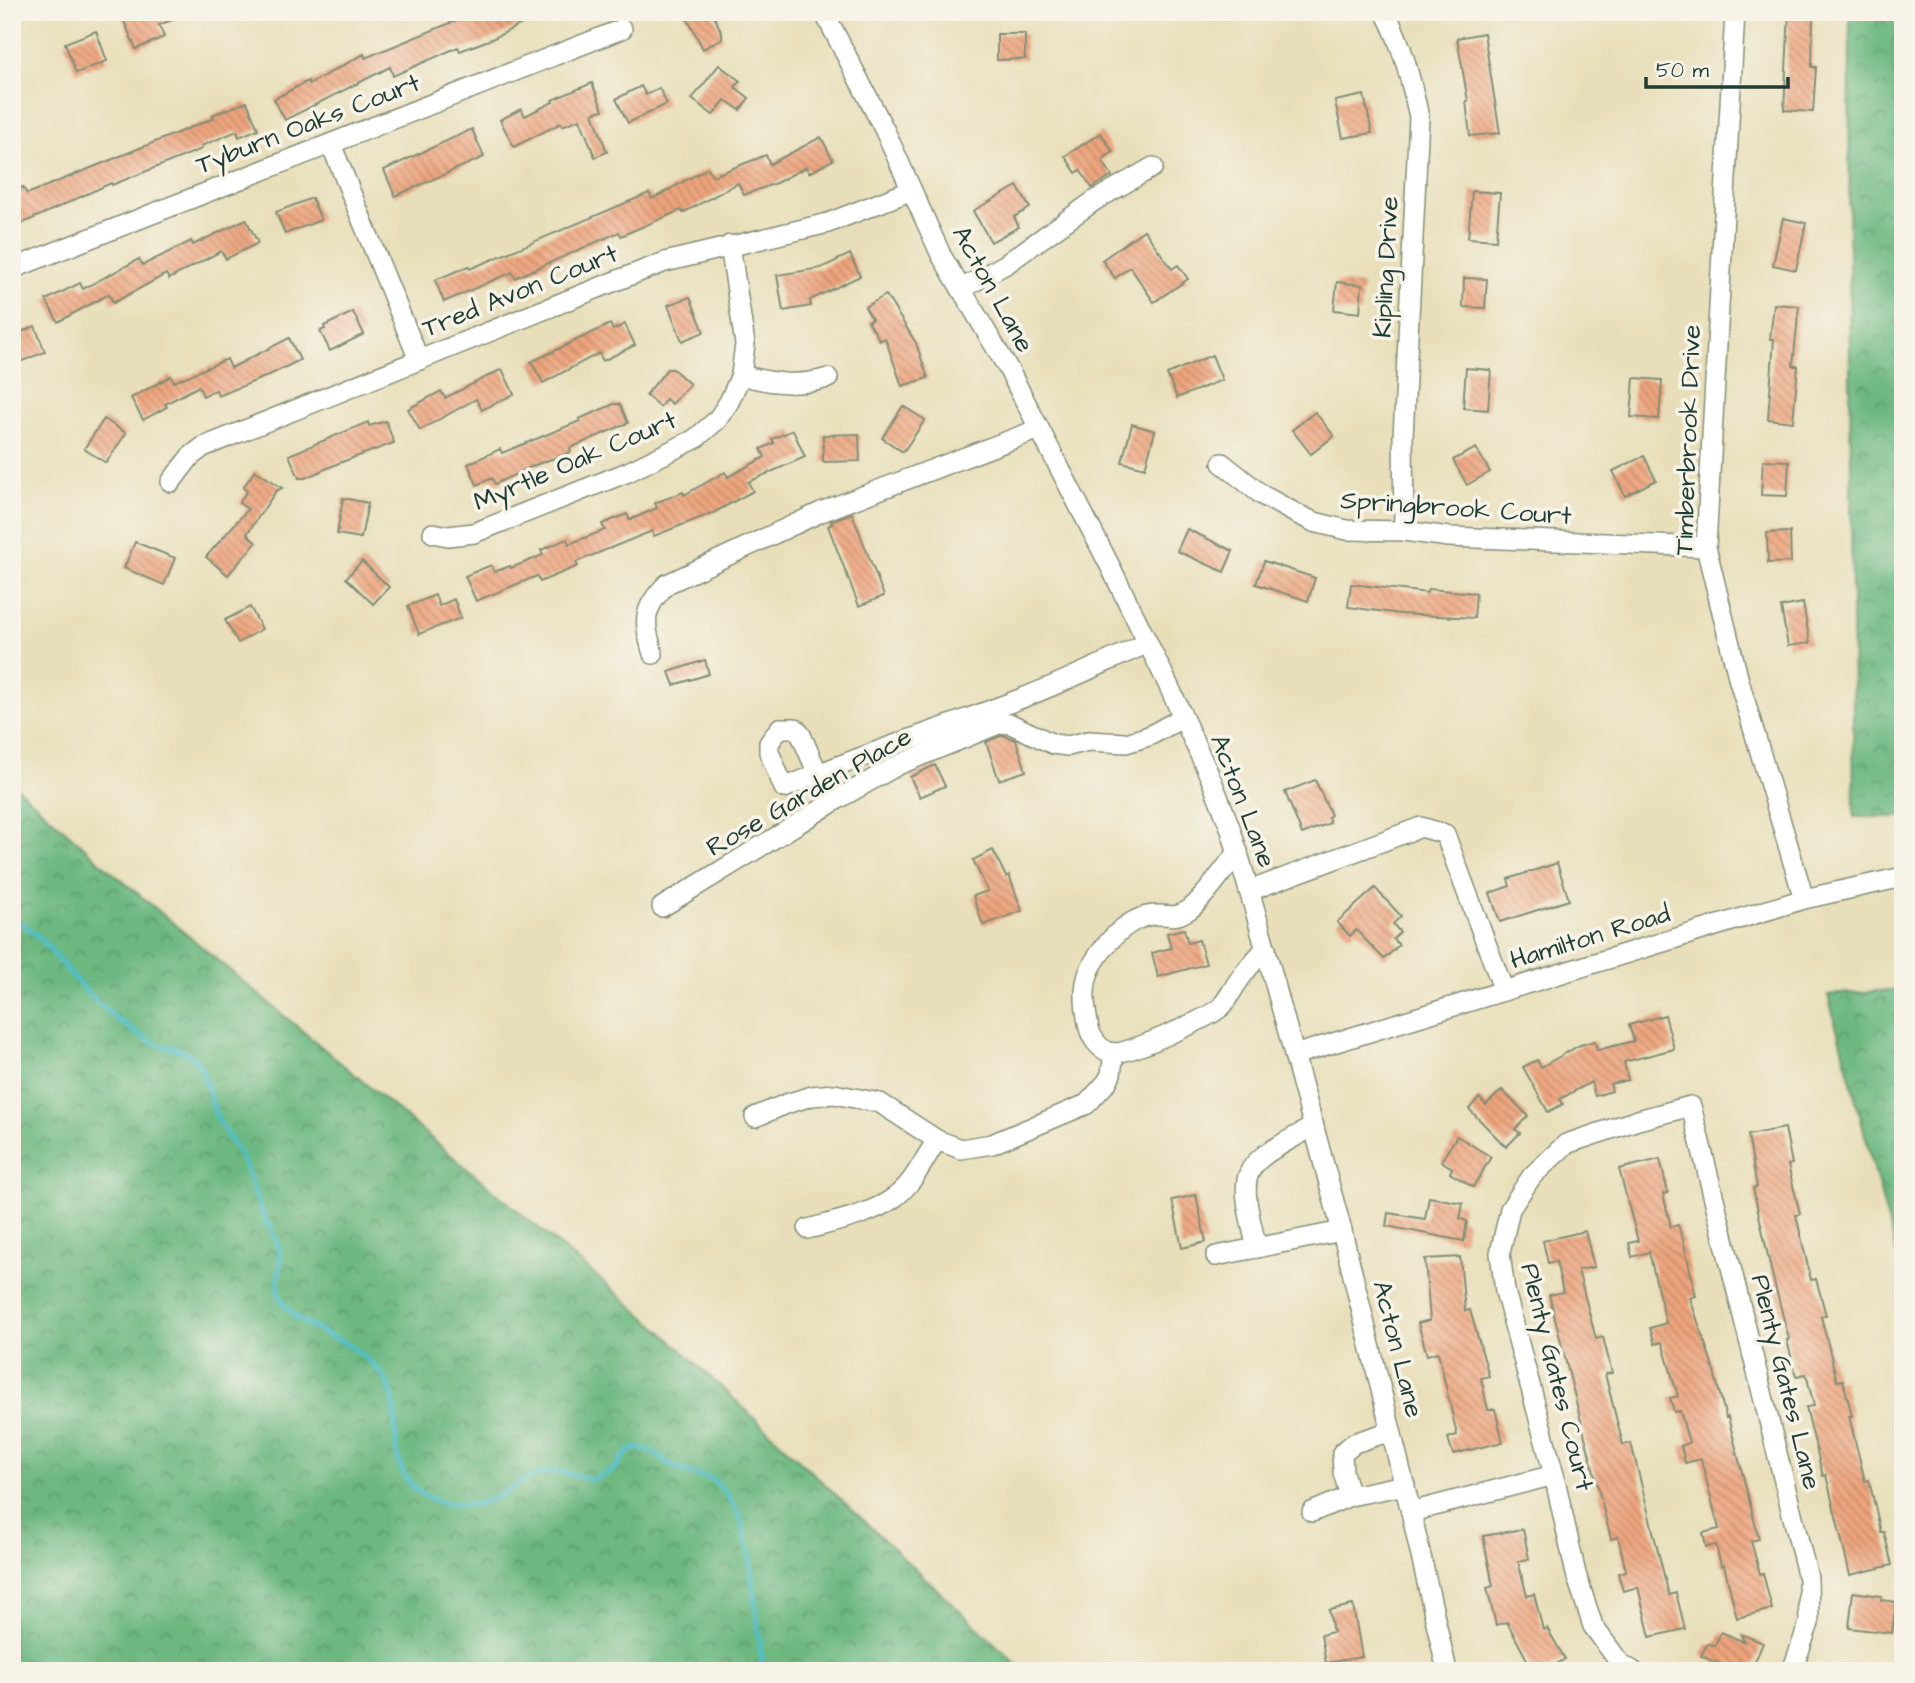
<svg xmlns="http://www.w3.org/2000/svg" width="1915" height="1683" viewBox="0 0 1915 1683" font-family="'Architects Daughter',sans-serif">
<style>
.forest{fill:url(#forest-crowns);stroke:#467a5a;stroke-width:2}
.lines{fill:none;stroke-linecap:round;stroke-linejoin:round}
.stream{stroke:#51bfc8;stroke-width:5}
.building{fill:url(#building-back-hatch)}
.minor-casing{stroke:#848e77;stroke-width:22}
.minor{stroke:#fff;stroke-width:19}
.labels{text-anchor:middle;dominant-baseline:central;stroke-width:7;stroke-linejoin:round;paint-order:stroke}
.street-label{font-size:26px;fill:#1f3d34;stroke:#f7f3e8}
</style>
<defs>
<pattern id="forest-crowns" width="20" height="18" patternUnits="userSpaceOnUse" patternTransform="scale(1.75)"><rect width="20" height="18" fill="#6cb880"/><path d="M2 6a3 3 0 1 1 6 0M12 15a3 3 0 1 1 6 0" fill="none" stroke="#58976a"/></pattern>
<pattern id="building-back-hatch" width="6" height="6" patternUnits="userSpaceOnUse" patternTransform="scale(1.75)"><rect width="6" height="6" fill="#eea47d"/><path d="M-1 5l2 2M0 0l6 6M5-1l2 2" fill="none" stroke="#c08767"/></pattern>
</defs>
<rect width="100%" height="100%" fill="#f7f3e8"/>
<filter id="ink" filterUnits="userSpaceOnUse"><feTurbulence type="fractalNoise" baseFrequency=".0143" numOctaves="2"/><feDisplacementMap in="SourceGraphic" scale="14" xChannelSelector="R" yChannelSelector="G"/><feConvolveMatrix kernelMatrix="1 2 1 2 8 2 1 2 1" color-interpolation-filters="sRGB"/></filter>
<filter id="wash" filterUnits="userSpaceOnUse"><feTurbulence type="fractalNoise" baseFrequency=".00686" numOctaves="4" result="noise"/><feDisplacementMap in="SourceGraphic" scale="28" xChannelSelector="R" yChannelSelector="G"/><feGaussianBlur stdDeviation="1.57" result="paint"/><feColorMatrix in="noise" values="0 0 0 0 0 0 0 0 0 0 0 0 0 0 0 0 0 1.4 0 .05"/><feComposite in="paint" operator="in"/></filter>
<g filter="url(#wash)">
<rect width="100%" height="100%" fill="#e8dfba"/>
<g class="forest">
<polygon points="1850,12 1903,12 1903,817 1854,817 1849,265"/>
<polygon points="12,783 107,868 656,1326 1024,1671 12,1671"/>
<polygon points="1903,989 1903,1278 1828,995"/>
</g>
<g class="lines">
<path class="stream" d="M12,918C34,929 47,945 62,964C82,988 105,1012 131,1029C138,1034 146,1039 154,1043C169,1049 185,1046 196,1061C208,1077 208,1097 216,1115C222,1129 233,1142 240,1156C250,1175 255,1196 263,1215C267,1225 274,1234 278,1244C286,1264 270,1284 284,1304C299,1325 320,1330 341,1341C355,1348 372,1362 382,1374C411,1414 375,1468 427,1497C443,1505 467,1508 484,1502C509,1493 526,1473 557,1472C568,1472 582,1477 593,1480L615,1469L624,1456L635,1448L648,1450L679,1470L712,1479L726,1492L740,1517L750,1557L763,1671"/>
</g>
<g id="blocks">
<g class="building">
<polygon points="140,12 189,12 189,13 159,25 164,37 136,49 123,19"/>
<polygon points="477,12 545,12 494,38 460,51 458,47 393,76 390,67 285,120 274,99 308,81 309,84 364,54 365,58"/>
<polygon points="684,12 712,12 722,33 722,39 703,49"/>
<polygon points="1789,12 1813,12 1812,67 1816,67 1813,112 1784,110"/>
<polygon points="96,31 107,61 76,73 65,43"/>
<polygon points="1484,33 1500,133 1470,136 1466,101 1468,101 1457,38"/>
<polygon points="997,34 1025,34 1025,59 997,60"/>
<polygon points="719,65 740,81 735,87 749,98 740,110 725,100 713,115 692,99"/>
<polygon points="592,83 603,110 593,113 607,152 595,157 580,119 562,126 561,123 514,147 500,120 521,109 525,116 553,102 552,100"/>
<polygon points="641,86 646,95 659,88 667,104 628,123 616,99"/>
<polygon points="1364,95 1372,133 1343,138 1335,101"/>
<polygon points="247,102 258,129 239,137 237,131 201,146 202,149 112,185 111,183 21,224 17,217 12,219 12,192 23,187 27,194 214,118 212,115"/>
<polygon points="472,129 484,157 395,196 384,170"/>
<polygon points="1101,133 1113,152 1102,160 1112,176 1092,188 1080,170 1076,173 1065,156"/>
<polygon points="821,137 833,160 809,173 806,167 776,183 744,195 738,183 683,213 681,210 621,236 619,232 515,278 512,272 444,302 435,280 469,266 470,269 649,193 652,199 708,168 713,176 766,155 770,164"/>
<polygon points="1017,186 1030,208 1014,217 1019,227 991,242 973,211"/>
<polygon points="1472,191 1500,193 1496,240 1468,238"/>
<polygon points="312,198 321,220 285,234 276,212"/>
<polygon points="1783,218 1806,223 1796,270 1773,265"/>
<polygon points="246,219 258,243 226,259 221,251 169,279 166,274 113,303 109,294 58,322 46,300 80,283 83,289 139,259 143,265 191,241 193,245"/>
<polygon points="1144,230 1172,269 1178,265 1188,279 1154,302 1130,267 1115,278 1102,260"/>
<polygon points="850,254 860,276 810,300 811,306 783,311 777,275 821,268"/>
<polygon points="1464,278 1487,279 1485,308 1463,307"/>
<polygon points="1337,282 1362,285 1360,313 1334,310"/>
<polygon points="886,295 916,343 928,378 902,386 885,338 880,341 868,321 872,319 865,307"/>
<polygon points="690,297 704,332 682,341 668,305"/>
<polygon points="1774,304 1799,306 1793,366 1798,366 1793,422 1768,419 1774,339 1770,339"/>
<polygon points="353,312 364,334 330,351 320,331 325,329 324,326"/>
<polygon points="610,324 613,330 625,324 635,345 603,361 599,353 543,383 531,362"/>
<polygon points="35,326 45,352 12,365 12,336"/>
<polygon points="289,338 300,360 265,377 218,396 216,390 203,396 199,386 165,404 167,407 143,420 131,398 171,376 174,382 227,359 231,368"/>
<polygon points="1212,355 1222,380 1177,398 1167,374"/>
<polygon points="1466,368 1491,370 1488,410 1463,408"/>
<polygon points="502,369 514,394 482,410 476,399 420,430 408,409 441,391 445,398"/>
<polygon points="667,369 673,369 690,384 672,404 666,399 660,407 646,395"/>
<polygon points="1634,378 1662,380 1659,419 1631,417"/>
<polygon points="614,404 620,404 628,423 570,448 571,452 535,465 495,484 492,478 477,485 468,464 500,449 502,453 580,421 579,419"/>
<polygon points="903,406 925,420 903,452 882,438"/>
<polygon points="1315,412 1334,436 1311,454 1292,430"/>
<polygon points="104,419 126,433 106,463 84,449"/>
<polygon points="386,421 394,443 339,463 305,478 299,478 289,455 368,422 369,426"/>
<polygon points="1132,424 1155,431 1145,468 1122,462"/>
<polygon points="793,430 805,457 748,482 753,491 715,512 654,536 652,531 576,562 578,566 540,582 537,576 476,601 465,576 491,565 494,572 510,566 511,568 543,555 541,550 567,539 569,544 605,530 602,524 627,514 630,520 657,508 655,503 683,492 684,495 725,472 728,477 765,457 761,449 774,443 772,439"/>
<polygon points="859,434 860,461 823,462 823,435"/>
<polygon points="1476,448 1490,472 1467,485 1453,460"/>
<polygon points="1644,456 1656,480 1625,496 1613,471"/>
<polygon points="1763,460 1789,461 1787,496 1761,495"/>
<polygon points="255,470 282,488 276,491 247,534 256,543 228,575 206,557 248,509 239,503 247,491 243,488"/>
<polygon points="343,498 368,503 361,538 337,534"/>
<polygon points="852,513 884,596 859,606 828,526 832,524 831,521"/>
<polygon points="1187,529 1233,551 1224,572 1177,551"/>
<polygon points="1790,532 1791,562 1768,563 1767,533"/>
<polygon points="135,542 175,558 164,585 124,568"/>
<polygon points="362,561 389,587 373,604 346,578"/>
<polygon points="1264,561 1315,578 1308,601 1256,584"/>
<polygon points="1351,584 1427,593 1428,589 1476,593 1474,618 1401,614 1348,607"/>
<polygon points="435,595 439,606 454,599 461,618 419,634 408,606"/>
<polygon points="1803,603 1810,643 1788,646 1781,607"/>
<polygon points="250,607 262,629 238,643 225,620"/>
<polygon points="705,660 709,674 674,685 669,672"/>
<polygon points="1003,735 1016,740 1026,771 999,780 986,742"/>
<polygon points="935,765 945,786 920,797 910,777"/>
<polygon points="1315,780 1331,815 1328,817 1330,823 1302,834 1285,792"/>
<polygon points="993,850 1006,877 1009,875 1022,911 983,925 973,896 988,891 973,860"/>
<polygon points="1557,863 1569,900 1500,922 1490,893 1510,886 1508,879"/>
<polygon points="1375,888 1401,916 1393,924 1400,932 1393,939 1399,945 1384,959 1356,930 1350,936 1337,922"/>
<polygon points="1184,929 1188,943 1199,940 1206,964 1158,977 1152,953 1171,948 1167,933"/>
<polygon points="1665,1015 1674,1049 1624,1062 1628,1080 1610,1084 1612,1091 1595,1096 1591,1082 1560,1099 1563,1104 1548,1112 1523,1067 1537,1060 1541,1067 1580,1045 1595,1041 1597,1050 1634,1041 1629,1025"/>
<polygon points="1502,1090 1528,1116 1515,1129 1520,1133 1506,1147 1469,1109 1479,1098 1486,1105"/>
<polygon points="1785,1128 1792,1164 1788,1165 1800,1214 1796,1215 1811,1280 1816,1279 1826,1315 1821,1316 1837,1381 1843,1380 1852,1416 1849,1416 1865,1481 1869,1480 1881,1532 1884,1532 1892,1565 1850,1575 1826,1475 1823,1476 1806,1407 1814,1406 1806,1374 1796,1376 1787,1340 1789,1339 1772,1274 1753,1188 1757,1187 1748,1135"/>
<polygon points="1457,1136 1491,1157 1473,1187 1450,1173 1452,1168 1441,1161"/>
<polygon points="1660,1159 1668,1193 1663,1194 1671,1227 1678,1225 1683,1240 1696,1296 1690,1298 1712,1364 1726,1418 1728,1417 1759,1539 1751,1541 1760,1574 1763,1573 1772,1609 1737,1618 1724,1565 1721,1566 1716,1545 1706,1547 1703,1533 1719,1529 1701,1459 1685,1463 1681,1446 1689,1443 1680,1411 1674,1412 1670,1398 1678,1396 1662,1342 1655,1344 1650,1328 1666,1323 1649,1252 1632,1257 1629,1243 1638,1241 1619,1169"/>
<polygon points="1196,1195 1206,1242 1182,1248 1172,1200"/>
<polygon points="1429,1197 1463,1203 1460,1219 1467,1221 1464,1241 1386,1226 1388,1213 1425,1219"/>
<polygon points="1585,1231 1594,1267 1578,1270 1596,1339 1603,1337 1612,1373 1605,1374 1623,1445 1631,1443 1669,1595 1676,1593 1685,1629 1650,1637 1638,1587 1623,1591 1618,1573 1626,1571 1618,1537 1611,1539 1549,1295 1563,1292 1556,1261 1548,1263 1543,1241"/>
<polygon points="1460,1257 1465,1311 1470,1310 1489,1376 1481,1378 1488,1410 1495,1409 1503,1442 1453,1454 1448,1438 1457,1435 1438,1352 1427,1355 1418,1323 1430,1320 1425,1259"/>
<polygon points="1523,1529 1529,1559 1518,1561 1527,1596 1534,1594 1543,1630 1547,1628 1565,1659 1544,1671 1533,1671 1507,1622 1496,1625 1487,1588 1493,1586 1483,1536"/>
<polygon points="1853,1592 1882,1596 1881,1600 1896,1602 1892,1633 1849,1628"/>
<polygon points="1353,1605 1362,1657 1326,1663 1321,1635 1333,1632 1329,1610"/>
<polygon points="1721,1632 1744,1642 1741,1634 1763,1643 1751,1671 1736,1671 1701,1656 1707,1644 1715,1645"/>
</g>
</g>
</g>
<g filter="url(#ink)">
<use href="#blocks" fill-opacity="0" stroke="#848e77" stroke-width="2"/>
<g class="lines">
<defs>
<g id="minor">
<polyline points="824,12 885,131 941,255 1009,370 1109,564 1166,680 1211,779 1230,827 1256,914 1342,1231 1411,1512 1447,1671"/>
<path d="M1385,12C1403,45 1411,81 1419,117L1403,437L1404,531"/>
<polyline points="1735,12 1706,547 1739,681 1804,899"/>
<polyline points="331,144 419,360"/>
<polyline points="12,269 622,29"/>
<polyline points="961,289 1006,264 1094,201 1153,167"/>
<path d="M741,375C771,383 798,387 828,378"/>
<polyline points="1222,463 1262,495 1295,513 1314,522 1347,530 1404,531 1449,537 1706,547"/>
<polyline points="171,482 190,457 203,447 613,282 665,262 828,223 910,191"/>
<polyline points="433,533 448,536 474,533 628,472 695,439 717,420 729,402 741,375 745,344 730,245"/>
<path d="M653,654C644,622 641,610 667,584L821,512L1039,429"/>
<path d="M818,774L801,735L795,728H780L769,743V752L784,788C863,754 945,728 1025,697C1067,681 1107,661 1148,643"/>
<path d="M1238,852C1226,866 1204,899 1190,909C1173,920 1172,914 1155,915C1129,916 1107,941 1094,962C1082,981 1084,1002 1088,1023C1090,1037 1099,1051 1114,1053C1129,1054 1209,1018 1221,1007C1229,998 1234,986 1242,976C1249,966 1258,957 1266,948"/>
<polyline points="1249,891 1421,827 1445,834 1504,991"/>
<polyline points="662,907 838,799 898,765 1001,723 1011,724 1053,744 1068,746 1088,741 1126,743 1149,736 1182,718"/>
<polyline points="1294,1055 1804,899 1903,877"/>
<polyline points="755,1117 786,1104 812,1096 834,1094 880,1103 937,1140 961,1149 992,1144 1087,1104 1107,1082 1111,1074 1114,1053"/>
<path d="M808,1229C834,1222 873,1214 895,1197C914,1183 924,1159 937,1140"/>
<path d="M1257,1248C1236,1163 1241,1167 1314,1126"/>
<polyline points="1216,1256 1342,1231"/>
<polyline points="1350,1496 1343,1472 1342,1453 1354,1443 1391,1431"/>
<polyline points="1312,1512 1350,1496 1405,1485"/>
<polyline points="1411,1512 1554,1475"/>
<polyline points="1633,1671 1620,1663 1593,1626 1576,1574 1554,1475 1505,1291 1500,1253 1510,1209 1532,1176 1566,1144 1638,1120 1691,1106 1808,1578 1809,1623 1792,1671"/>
</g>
</defs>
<use href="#minor" class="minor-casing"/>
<use href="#minor" class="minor"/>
</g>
</g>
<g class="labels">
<g class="street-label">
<text transform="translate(308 124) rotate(-21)">Tyburn Oaks Court</text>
<text transform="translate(1386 267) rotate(-87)">Kipling Drive</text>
<text transform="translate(993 289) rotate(61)">Acton Lane</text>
<text transform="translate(520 291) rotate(-22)">Tred Avon Court</text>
<text transform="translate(1688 440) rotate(-88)">Timberbrook Drive</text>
<text transform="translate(575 461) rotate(-23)">Myrtle Oak Court</text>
<text transform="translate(1456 508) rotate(4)">Springbrook Court</text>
<text transform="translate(809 792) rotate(-30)">Rose Garden Place</text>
<text transform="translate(1243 801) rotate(69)">Acton Lane</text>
<text transform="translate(1590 937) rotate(-17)">Hamilton Road</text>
<text transform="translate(1398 1349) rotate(76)">Acton Lane</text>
<text transform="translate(1557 1377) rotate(76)">Plenty Gates Court</text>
<text transform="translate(1786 1382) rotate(76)">Plenty Gates Lane</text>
</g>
</g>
<rect width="1915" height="1683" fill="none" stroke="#f7f3e8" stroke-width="42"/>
<path d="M1646 77v10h142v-10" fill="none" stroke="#1f3d34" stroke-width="3.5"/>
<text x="1656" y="77" font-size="21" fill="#1f3d34" stroke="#f7f3e8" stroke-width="5" paint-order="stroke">50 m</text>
</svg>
